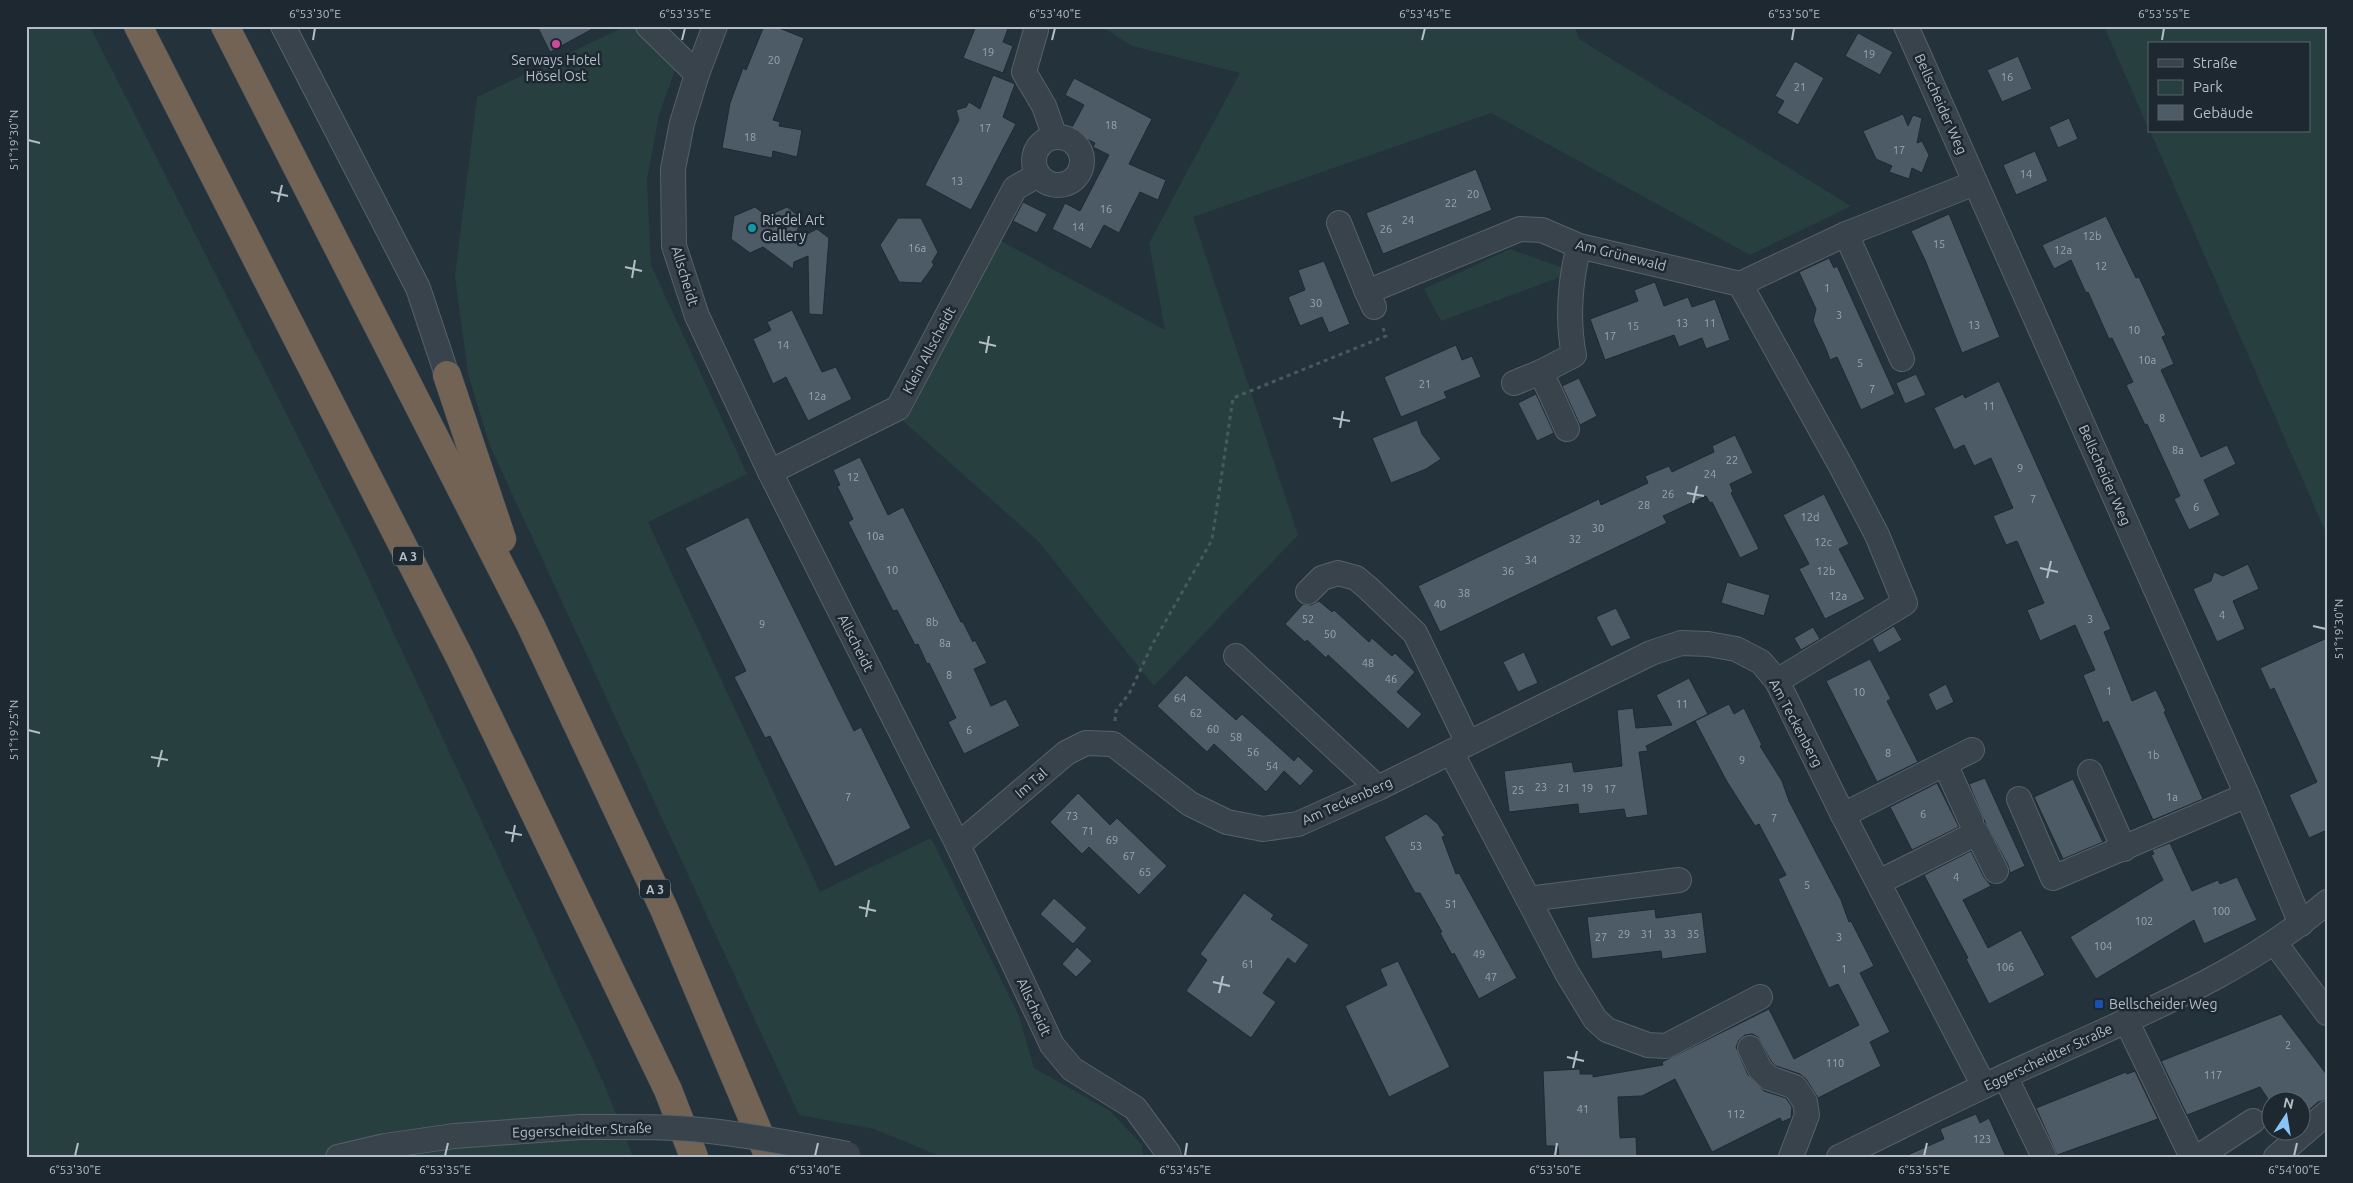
<svg xmlns="http://www.w3.org/2000/svg" width="2353" height="1183" viewBox="0 0 2353 1183" font-family="Ubuntu,sans-serif">
<style>
.green{fill:#273f3e}
.building{fill:#4d5b67;stroke:#1f2a33}
.lines{fill:none;stroke-linecap:round;stroke-linejoin:round}
.minor-casing{stroke:#56616a;stroke-width:26}
.highway-casing{stroke:#434e57;stroke-width:29}
.path{stroke:#465b5b;stroke-width:3;stroke-dasharray:4 4;stroke-linecap:butt}
.minor{stroke:#38434c;stroke-width:24}
.highway{stroke:#726355;stroke-width:28}
.minor-bridge-casing{stroke:#56616a;stroke-width:26;stroke-linecap:butt}
.minor-bridge{stroke:#38434c;stroke-width:24}
.ticks{fill:none;stroke:#b3bec8;stroke-width:2}
.hotel-dot{fill:#d1479c;stroke:#1d2831;stroke-width:2}
.culture-dot{fill:#0f9aa8;stroke:#1d2831;stroke-width:2}
.transit-dot{fill:#1a4fb4;stroke:#1d2831;stroke-width:2}
.labels{text-anchor:middle;dominant-baseline:central;stroke-width:5;stroke-linejoin:round;paint-order:stroke}
.number-label{font-size:11px;fill:#9aa5b0}
.shield{fill:#1d2831;stroke:#86919b;stroke-width:1}
.shield-label{font-size:12px;font-weight:bold;fill:#b3bec8}
.poi-label{font-size:14px;fill:#b3bec8;stroke:#1d2831;text-anchor:start}
.street-label{font-size:14px;fill:#b3bec8;stroke:#1d2831}
.neatline{fill:none;stroke:#b3bec8;stroke-width:2}
.ticks-label{font-size:12px;text-anchor:middle;fill:#b3bec8}
</style>
<rect width="100%" height="100%" fill="#24323c"/>
<g class="green">
<polygon points="26,26 90,26 356,552 605,1086 633,1157 26,1157"/>
<polygon points="626,26 655,26 675,70 659,115 647,180 651,265 747,474 648,522 820,892 931,838 1019,1016 1034,1068 1110,1111 1142,1145 1143,1157 942,1157 874,1129 799,1115 490,446 468,374 455,276 477,97"/>
<polygon points="1101,26 1575,26 1579,39 1851,206 1750,255 1491,113 1193,217 1298,535 1154,686 1038,541 903,421 1001,241 1165,330 1149,243 1240,73 1132,46"/>
<polygon points="2104,26 2327,26 2327,535 2150,131 2309,131 2309,44 2149,44 2149,130"/>
<polygon points="1510,249 1574,272 1441,321 1424,289"/>
</g>
<g class="building">
<polygon points="537,26 598,26 550,52"/>
<polygon points="764,26 774,26 804,38 773,120 780,122 779,126 802,130 797,157 773,151 772,158 722,148 730,103 743,68 746,70"/>
<polygon points="976,26 1009,26 1003,42 1013,46 1003,73 963,58"/>
<polygon points="1858,33 1893,52 1880,75 1845,56"/>
<polygon points="2018,56 2032,89 2002,102 1987,70"/>
<polygon points="1795,61 1824,78 1798,125 1777,113 1784,101 1775,96"/>
<polygon points="993,75 1015,84 1003,117 1016,124 971,210 925,185 959,120 956,110 966,107 969,102 980,109"/>
<polygon points="1074,78 1152,119 1129,164 1166,180 1158,200 1140,192 1119,233 1104,225 1091,249 1052,229 1065,203 1080,211 1109,155 1093,147 1095,143 1070,131 1084,105 1065,95"/>
<polygon points="1903,114 1908,126 1913,115 1922,118 1917,143 1922,141 1929,155 1922,173 1912,168 1909,179 1889,172 1892,166 1876,159 1863,131"/>
<polygon points="2069,118 2078,139 2058,148 2049,127"/>
<polygon points="2035,151 2048,181 2016,195 2003,165"/>
<polygon points="1476,169 1492,210 1383,254 1366,213"/>
<polygon points="1023,202 1047,214 1037,233 1013,221"/>
<polygon points="755,207 767,216 787,207 799,216 797,239 817,229 829,238 823,315 809,314 808,256 794,262 793,269 763,247 750,253 731,239 734,216"/>
<polygon points="1949,214 2000,337 1962,353 1925,260 1911,231"/>
<polygon points="2106,216 2136,278 2139,277 2166,335 2162,337 2174,364 2161,370 2201,457 2227,445 2236,464 2204,480 2220,515 2189,530 2174,499 2180,496 2147,424 2145,425 2126,385 2133,382 2112,338 2109,339 2088,292 2086,293 2071,260 2054,269 2042,245"/>
<polygon points="898,218 921,218 938,252 932,262 934,265 921,283 899,282 880,245"/>
<polygon points="1829,258 1834,268 1837,266 1895,394 1861,410 1837,357 1830,360 1826,349 1813,321 1816,309 1799,272"/>
<polygon points="1324,261 1350,324 1329,333 1322,317 1300,326 1288,297 1305,290 1298,270"/>
<polygon points="1655,282 1664,306 1688,297 1692,307 1715,299 1730,340 1706,349 1702,338 1679,347 1674,335 1605,360 1590,319 1638,301 1634,290"/>
<polygon points="792,310 822,372 836,367 852,399 808,421 786,377 773,384 753,339 771,330 767,322"/>
<polygon points="1456,345 1462,360 1472,356 1481,377 1444,392 1447,398 1401,417 1384,377"/>
<polygon points="1916,374 1926,395 1905,404 1896,383"/>
<polygon points="1579,378 1597,416 1580,425 1562,386"/>
<polygon points="1999,381 2111,629 2104,632 2132,701 2156,690 2166,711 2164,712 2203,799 2153,820 2108,721 2103,723 2083,675 2095,670 2075,625 2040,641 2027,610 2044,603 2017,541 2006,545 1993,516 2013,508 1991,458 1974,466 1964,445 1954,450 1934,408 1963,394 1965,398"/>
<polygon points="1536,394 1554,433 1537,441 1518,403"/>
<polygon points="1417,420 1422,434 1441,459 1426,469 1391,483 1372,438"/>
<polygon points="1735,435 1753,473 1730,484 1733,492 1731,493 1759,549 1740,558 1712,502 1710,503 1706,496 1663,516 1667,523 1440,632 1418,586 1599,499 1601,505 1648,483 1645,476 1669,466 1672,472 1714,452 1712,446"/>
<polygon points="860,457 888,515 903,507 961,622 963,622 973,642 975,640 987,663 974,669 991,706 1006,699 1020,726 964,754 948,722 956,718 929,663 927,664 918,644 915,645 897,610 893,611 848,522 853,519 837,486 840,485 833,470"/>
<polygon points="1824,494 1849,544 1839,549 1865,599 1825,619 1799,569 1809,564 1783,515"/>
<polygon points="748,517 854,731 861,727 911,828 835,867 770,736 765,738 734,677 746,671 685,548"/>
<polygon points="2248,564 2259,589 2233,601 2245,629 2217,642 2193,589 2211,581 2214,572 2223,576"/>
<polygon points="1727,582 1770,595 1764,616 1721,603"/>
<polygon points="1319,601 1332,612 1334,610 1369,642 1372,638 1392,656 1395,653 1415,672 1397,692 1422,714 1408,729 1328,655 1326,658 1307,640 1305,642 1285,624 1303,604 1311,605"/>
<polygon points="1616,608 1631,638 1611,647 1596,617"/>
<polygon points="1894,626 1902,640 1879,653 1872,639"/>
<polygon points="1813,627 1820,639 1801,650 1794,638"/>
<polygon points="2327,638 2327,830 2309,838 2289,795 2317,782 2274,688 2270,690 2260,668"/>
<polygon points="1524,652 1538,683 1518,692 1503,662"/>
<polygon points="1870,659 1891,699 1887,701 1918,762 1877,782 1826,681"/>
<polygon points="1186,675 1236,720 1242,714 1294,761 1298,756 1314,771 1300,786 1284,771 1266,792 1214,744 1207,752 1157,706"/>
<polygon points="1689,678 1708,714 1646,746 1648,751 1639,752 1648,815 1626,818 1624,809 1579,814 1578,804 1509,812 1504,771 1572,762 1574,772 1622,766 1617,710 1633,708 1636,728 1672,725 1656,695"/>
<polygon points="1946,684 1954,702 1936,711 1928,694"/>
<polygon points="1729,704 1734,714 1744,708 1762,745 1760,746 1782,781 1789,801 1841,900 1849,922 1851,921 1874,966 1860,973 1890,1032 1870,1042 1881,1066 1818,1098 1806,1079 1800,1074 1776,1066 1771,1061 1758,1037 1752,1034 1745,1035 1739,1040 1736,1047 1748,1075 1764,1091 1786,1098 1792,1107 1791,1118 1782,1122 1780,1118 1712,1152 1675,1079 1642,1096 1618,1097 1620,1138 1636,1137 1637,1157 1559,1157 1558,1146 1546,1146 1543,1071 1580,1069 1580,1074 1593,1074 1593,1077 1663,1065 1662,1062 1769,1009 1794,1059 1859,1025 1838,984 1829,988 1778,879 1786,875 1759,824 1755,826 1726,780 1695,721"/>
<polygon points="1985,778 2025,866 2010,873 2008,865 1985,822 1969,784"/>
<polygon points="2073,779 2103,842 2063,859 2034,797"/>
<polygon points="1937,783 1959,827 1912,850 1890,807"/>
<polygon points="1078,793 1110,825 1117,818 1167,866 1139,895 1089,847 1082,854 1050,822"/>
<polygon points="1426,814 1438,824 1445,836 1442,837 1456,874 1459,873 1517,978 1479,999 1454,953 1452,955 1440,933 1442,932 1420,893 1415,893 1384,837"/>
<polygon points="2170,843 2192,891 2218,880 2220,884 2237,877 2257,920 2204,944 2194,920 2096,979 2070,937 2163,880 2151,855 2154,854 2152,850"/>
<polygon points="1971,851 1984,877 1991,886 1963,900 1988,948 2021,930 2045,975 1989,1004 1966,959 1968,958 1924,875"/>
<polygon points="1244,893 1274,915 1271,919 1309,945 1295,964 1288,958 1263,993 1276,1002 1251,1038 1186,991 1207,960 1200,954"/>
<polygon points="1054,898 1087,928 1073,944 1040,914"/>
<polygon points="1655,909 1656,918 1702,912 1707,953 1662,959 1661,951 1592,959 1587,917"/>
<polygon points="1077,947 1092,961 1076,977 1062,964"/>
<polygon points="1398,961 1450,1067 1389,1097 1345,1006 1387,985 1380,969"/>
<polygon points="2281,1014 2327,1075 2327,1100 2318,1102 2308,1111 2302,1103 2300,1104 2300,1100 2270,1102 2260,1087 2187,1115 2161,1061"/>
<polygon points="2135,1071 2158,1119 2057,1155 2036,1108 2126,1072 2127,1074"/>
<polygon points="1976,1114 1980,1123 1989,1118 2006,1157 1903,1157 1944,1139 1940,1129"/>
</g>
<g class="lines">
<defs>
<g id="minor">
<polyline points="283,26 418,288 447,375"/>
<polyline points="648,26 697,74"/>
<polyline points="715,26 697,74 682,123 673,169 674,246 697,316 770,472 958,845 1052,1045 1072,1069 1135,1108 1168,1153 1169,1157"/>
<polyline points="1906,26 2247,795 2301,924"/>
<polyline points="1036,30 1024,72 1044,106 1055,137"/>
<circle cx="1058" cy="161" r="24"/>
<polyline points="1339,223 1367,292"/>
<polyline points="1846,234 1902,359"/>
<polyline points="1740,284 1842,468 1877,535 1905,603 1777,681"/>
<polyline points="1374,307 1367,292 1520,229 1542,230 1579,246 1740,284 1846,234 1975,183"/>
<polyline points="1541,372 1567,429"/>
<path d="M1514,383L1541,372L1574,355C1567,321 1570,280 1579,246"/>
<polyline points="770,472 898,408 1015,188 1038,175"/>
<polyline points="1308,592 1322,578 1338,573 1356,578 1368,588 1415,633 1468,743"/>
<polyline points="1236,656 1378,788"/>
<polyline points="1451,752 1567,973 1595,1019 1607,1030 1648,1045 1666,1046 1760,997"/>
<polyline points="1945,764 1971,821"/>
<polyline points="2090,772 2124,849"/>
<polyline points="2019,799 2053,878 2247,795"/>
<polyline points="1843,815 1972,750"/>
<polyline points="958,845 1066,753 1086,743 1113,744 1190,804 1227,822 1263,829 1298,824 1378,788 1651,653 1681,643 1708,644 1736,649 1761,662 1777,681 1843,815 1984,1086"/>
<polyline points="1879,882 1977,833 1996,871"/>
<polyline points="1528,899 1679,880"/>
<polyline points="2275,943 2327,1013"/>
<polyline points="2126,1020 2192,1157"/>
<polyline points="1750,1048 1760,1069 1769,1078 1795,1087 1805,1102 1807,1115 1791,1157"/>
<polyline points="2005,1076 2044,1157"/>
<polyline points="338,1157 385,1146 454,1136 580,1127"/>
<path d="M1839,1157C1909,1123 1977,1088 2047,1057C2144,1012 2245,973 2327,902"/>
<polyline points="2198,1157 2253,1121"/>
<polyline points="2276,1157 2327,1113"/>
</g>
<g id="highway">
<polyline points="138,26 460,658 668,1090 694,1157"/>
<polyline points="225,26 531,626 664,909 769,1157"/>
<polyline points="447,375 502,539"/>
</g>
</defs>
<use href="#minor" class="minor-casing"/>
<use href="#highway" class="highway-casing"/>
<polyline class="path" points="1115,721 1116,711 1130,692 1152,645 1212,540 1233,398 1386,336 1383,328"/>
<use href="#minor" class="minor"/>
<use href="#highway" class="highway"/>
<defs>
<path id="minor-bridge" d="M580,1127C624,1127 667,1126 710,1131C756,1136 802,1145 848,1154"/>
</defs>
<use href="#minor-bridge" class="minor-bridge-casing"/>
<use href="#minor-bridge" class="minor-bridge"/>
</g>
<path class="ticks" d="M313,40L315,28M682,40L685,28M1052,40L1055,28M1422,40L1425,28M1792,40L1794,28M2162,40L2164,28M28,140L40,143M271,192L288,196M278,202L282,185M625,267L642,271M632,278L635,260M979,342L996,346M986,353L989,336M1333,418L1350,421M1340,428L1343,411M1687,493L1704,496M1693,503L1697,486M2040,568L2058,572M2047,578L2051,561M2313,626L2326,629M28,730L40,733M151,757L168,760M158,767L162,750M505,832L522,835M512,842L515,825M859,907L876,911M866,917L869,900M1213,982L1230,986M1219,993L1223,976M1567,1057L1584,1061M1573,1068L1577,1051M75,1156L78,1143M445,1156L448,1143M815,1156L818,1143M1185,1156L1187,1143M1555,1156L1557,1143M1924,1156L1927,1143M2294,1156L2297,1143"/>
<circle class="hotel-dot" cx="556" cy="44" r="5"/>
<circle class="culture-dot" cx="752" cy="228" r="5"/>
<rect class="transit-dot" x="2094" y="999" width="10" height="10" rx="2.5"/>
<g class="labels">
<g class="number-label">
<text x="988" y="52">19</text>
<text x="1869" y="54">19</text>
<text x="774" y="60">20</text>
<text x="2007" y="77">16</text>
<text x="1800" y="87">21</text>
<text x="1111" y="125">18</text>
<text x="985" y="128">17</text>
<text x="750" y="137">18</text>
<text x="1899" y="150">17</text>
<text x="2026" y="174">14</text>
<text x="957" y="181">13</text>
<text x="1473" y="194">20</text>
<text x="1451" y="203">22</text>
<text x="1106" y="209">16</text>
<text x="1408" y="220">24</text>
<text x="1078" y="227">14</text>
<text x="1386" y="229">26</text>
<text x="2092" y="236">12b</text>
<text x="1939" y="244">15</text>
<text x="917" y="248">16a</text>
<text x="2063" y="250">12a</text>
<text x="2101" y="266">12</text>
<text x="1827" y="288">1</text>
<text x="1316" y="303">30</text>
<text x="1839" y="315">3</text>
<text x="1682" y="323">13</text>
<text x="1710" y="323">11</text>
<text x="1974" y="325">13</text>
<text x="1633" y="326">15</text>
<text x="2134" y="330">10</text>
<text x="1610" y="336">17</text>
<text x="783" y="345">14</text>
<text x="2147" y="360">10a</text>
<text x="1860" y="363">5</text>
<text x="1425" y="384">21</text>
<text x="1872" y="389">7</text>
<text x="817" y="396">12a</text>
<text x="1989" y="406">11</text>
<text x="2162" y="418">8</text>
<text x="2178" y="450">8a</text>
<text x="1732" y="460">22</text>
<text x="2020" y="468">9</text>
<text x="1710" y="474">24</text>
<text x="853" y="477">12</text>
<text x="1668" y="494">26</text>
<text x="2033" y="499">7</text>
<text x="1644" y="505">28</text>
<text x="2196" y="507">6</text>
<text x="1810" y="517">12d</text>
<text x="1598" y="528">30</text>
<text x="875" y="536">10a</text>
<text x="1575" y="539">32</text>
<text x="1823" y="542">12c</text>
<text x="1531" y="560">34</text>
<text x="892" y="570">10</text>
<text x="1508" y="571">36</text>
<text x="1826" y="571">12b</text>
<text x="1464" y="593">38</text>
<text x="1838" y="596">12a</text>
<text x="1440" y="604">40</text>
<text x="2222" y="615">4</text>
<text x="1308" y="619">52</text>
<text x="2090" y="619">3</text>
<text x="932" y="622">8b</text>
<text x="762" y="624">9</text>
<text x="1330" y="634">50</text>
<text x="945" y="643">8a</text>
<text x="1368" y="663">48</text>
<text x="949" y="675">8</text>
<text x="1391" y="679">46</text>
<text x="2109" y="691">1</text>
<text x="1859" y="692">10</text>
<text x="1180" y="698">64</text>
<text x="1682" y="704">11</text>
<text x="1196" y="713">62</text>
<text x="1213" y="729">60</text>
<text x="969" y="730">6</text>
<text x="1236" y="737">58</text>
<text x="1253" y="752">56</text>
<text x="1888" y="753">8</text>
<text x="2153" y="755">1b</text>
<text x="1742" y="760">9</text>
<text x="1272" y="766">54</text>
<text x="1541" y="787">23</text>
<text x="1564" y="788">21</text>
<text x="1587" y="788">19</text>
<text x="1610" y="789">17</text>
<text x="1518" y="790">25</text>
<text x="848" y="797">7</text>
<text x="2172" y="797">1a</text>
<text x="1923" y="814">6</text>
<text x="1072" y="816">73</text>
<text x="1774" y="818">7</text>
<text x="1088" y="831">71</text>
<text x="1112" y="840">69</text>
<text x="1416" y="846">53</text>
<text x="1129" y="856">67</text>
<text x="1145" y="872">65</text>
<text x="1956" y="877">4</text>
<text x="1807" y="885">5</text>
<text x="1451" y="904">51</text>
<text x="2221" y="911">100</text>
<text x="2144" y="921">102</text>
<text x="1624" y="934">29</text>
<text x="1647" y="934">31</text>
<text x="1670" y="934">33</text>
<text x="1693" y="934">35</text>
<text x="1601" y="937">27</text>
<text x="1839" y="937">3</text>
<text x="2103" y="946">104</text>
<text x="1479" y="954">49</text>
<text x="1248" y="964">61</text>
<text x="2005" y="967">106</text>
<text x="1844" y="969">1</text>
<text x="1491" y="977">47</text>
<text x="2288" y="1045">2</text>
<text x="1835" y="1063">110</text>
<text x="2213" y="1075">117</text>
<text x="1583" y="1109">41</text>
<text x="1736" y="1114">112</text>
<text x="1982" y="1139">123</text>
</g>
<g class="shield">
<rect x="393" y="546.5" width="30" height="19" rx="4"/>
<rect x="640" y="879.5" width="30" height="19" rx="4"/>
</g>
<g class="shield-label">
<text x="408" y="556">A 3</text>
<text x="655" y="889">A 3</text>
</g>
<g class="poi-label">
<text x="556" y="60" text-anchor="middle">Serways Hotel<tspan x="556" dy="16">Hösel Ost</tspan></text>
<text x="762" y="220">Riedel Art<tspan x="762" dy="16">Gallery</tspan></text>
<text x="2109" y="1004">Bellscheider Weg</text>
</g>
<g class="street-label">
<text transform="translate(1941 104) rotate(66)">Bellscheider Weg</text>
<text transform="translate(1621 255) rotate(14)">Am Grünewald</text>
<text transform="translate(685 276) rotate(73)">Allscheidt</text>
<text transform="translate(929 350) rotate(-62)">Klein Allscheidt</text>
<text transform="translate(2105 475) rotate(66)">Bellscheider Weg</text>
<text transform="translate(856 643) rotate(63)">Allscheidt</text>
<text transform="translate(1796 723) rotate(62)">Am Teckenberg</text>
<text transform="translate(1031 783) rotate(-41)">Im Tal</text>
<text transform="translate(1347 801) rotate(-24)">Am Teckenberg</text>
<text transform="translate(1034 1007) rotate(65)">Allscheidt</text>
<text transform="translate(2048 1057) rotate(-25)">Eggerscheidter Straße</text>
<text transform="translate(582 1130) rotate(-2)">Eggerscheidter Straße</text>
</g>
</g>
<rect width="2353" height="1183" fill="none" stroke="#1d2831" stroke-width="55"/>
<rect x="2148" y="42" width="162" height="90" fill="#1d2831" stroke="#59646d"/>
<rect x="2158" y="59" width="25" height="8" fill="#38434c" stroke="#59646d"/>
<text x="2193" y="68" font-size="15" fill="#b3bec8">Straße</text>
<rect x="2158" y="80" width="25" height="15" fill="#273f3e" stroke="#59646d"/>
<text x="2193" y="92" font-size="15" fill="#b3bec8">Park</text>
<rect x="2158" y="105" width="25" height="15" fill="#4d5b67" stroke="#59646d"/>
<text x="2193" y="118" font-size="15" fill="#b3bec8">Gebäude</text>
<g transform="translate(2286 1116) rotate(12)"><circle r="24" fill="#1d2831" stroke="#59646d"/>
<path d="M0-4L9 19L0 12L-9 19Z" fill="#8ac3f6"/>
<text y="-8" font-size="14" font-weight="bold" text-anchor="middle" fill="#b3bec8">N</text>
</g>
<rect x="28" y="28" width="2298" height="1128" class="neatline"/>
<g class="ticks-label">
<text x="315" y="18">6°53'30"E</text>
<text x="685" y="18">6°53'35"E</text>
<text x="1055" y="18">6°53'40"E</text>
<text x="1425" y="18">6°53'45"E</text>
<text x="1794" y="18">6°53'50"E</text>
<text x="2164" y="18">6°53'55"E</text>
<text transform="translate(14 140) rotate(-90)" y="4">51°19'30"N</text>
<text transform="translate(2339 629) rotate(-90)" y="4">51°19'30"N</text>
<text transform="translate(14 730) rotate(-90)" y="4">51°19'25"N</text>
<text x="75" y="1174">6°53'30"E</text>
<text x="445" y="1174">6°53'35"E</text>
<text x="815" y="1174">6°53'40"E</text>
<text x="1185" y="1174">6°53'45"E</text>
<text x="1555" y="1174">6°53'50"E</text>
<text x="1924" y="1174">6°53'55"E</text>
<text x="2294" y="1174">6°54'00"E</text>
</g>
</svg>
